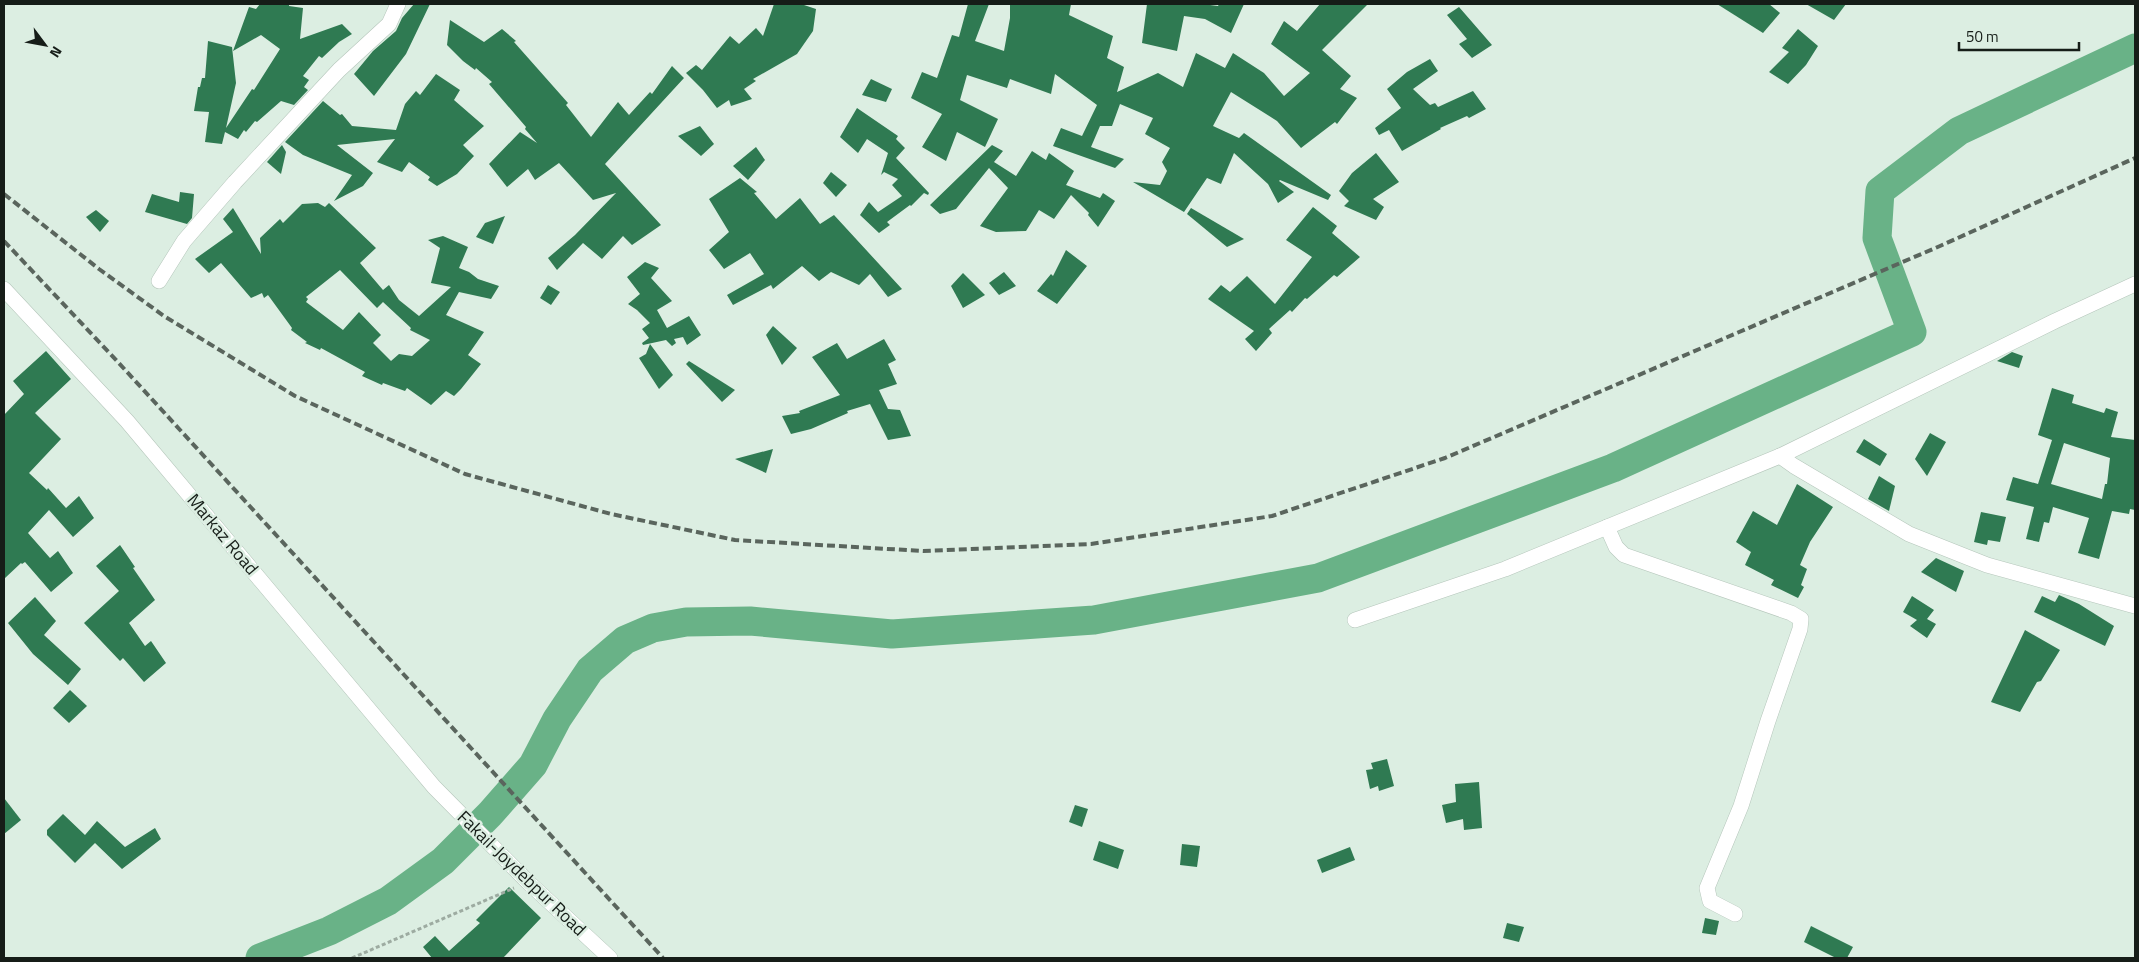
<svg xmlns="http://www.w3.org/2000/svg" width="2139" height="962" viewBox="0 0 2139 962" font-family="'Titillium Web',sans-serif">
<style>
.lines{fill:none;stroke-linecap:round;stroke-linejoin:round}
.river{stroke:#69b287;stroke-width:29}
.building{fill:#2f7a52;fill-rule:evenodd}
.minor-casing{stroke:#b5c6bb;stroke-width:16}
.path{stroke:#9daba1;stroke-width:3;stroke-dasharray:4 2.5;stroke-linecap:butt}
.minor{stroke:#fff;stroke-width:15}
.rail{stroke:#5a655d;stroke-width:4;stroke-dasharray:8 4;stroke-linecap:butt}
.labels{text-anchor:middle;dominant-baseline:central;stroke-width:5;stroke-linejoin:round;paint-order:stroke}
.street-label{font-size:18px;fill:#161d18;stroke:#dceee2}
</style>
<rect width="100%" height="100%" fill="#dceee2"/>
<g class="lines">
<polyline class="river" points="260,958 329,931 388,901 443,861 490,814 533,765 557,719 590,670 625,640 653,628 686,622 750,621 892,634 1094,620 1318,578 1613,468 1912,332 1877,238 1880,191 1959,131 2135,48"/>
</g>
<g class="building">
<polygon points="260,4 289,4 289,6 303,8 300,39 342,24 352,34 339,42 322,58 319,56 303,76 309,80 304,87 308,90 294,105 281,101 257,122 255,121 246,132 244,130 238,139 225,132 222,144 205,142 209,112 194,111 198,87 200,87 202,78 205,78 208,41 232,47 236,83 226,128 252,89 254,90 280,49 261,35 233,51 249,7 256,9"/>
<polygon points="414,4 430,4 406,54 374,96 354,74 373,51 396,31 402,18"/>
<polygon points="774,4 801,4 816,9 813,31 797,54 753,79 756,81 744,89 752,99 731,106 729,100 717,108 703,90 686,73 696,65 702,70 730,36 739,44 756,28 763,36"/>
<polygon points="968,4 989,4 975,41 1004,51 1010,18 1010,4 1071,4 1069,15 1113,36 1107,58 1124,67 1117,92 1158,73 1183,87 1196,53 1225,68 1233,53 1264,73 1284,96 1310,73 1271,44 1284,21 1297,31 1320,4 1368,4 1322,50 1351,76 1340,89 1357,98 1337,124 1335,122 1301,148 1277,121 1231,92 1213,126 1239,138 1244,133 1331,195 1328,200 1280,180 1279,181 1294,192 1278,203 1268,184 1234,153 1221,184 1207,178 1184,212 1133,182 1160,185 1167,171 1162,162 1170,148 1145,134 1153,118 1120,104 1112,126 1100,126 1091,147 1124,159 1115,168 1053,146 1061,128 1082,136 1097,105 1055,74 1051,94 1010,79 1007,88 967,75 960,100 998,119 985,147 957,132 946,161 922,147 942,114 911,98 922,72 937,78 952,35 959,37"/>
<polygon points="1147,4 1202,4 1218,6 1219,4 1244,4 1231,33 1205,19 1184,16 1177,51 1142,43"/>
<polygon points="1717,4 1769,4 1780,13 1763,33"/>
<polygon points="1806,4 1846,4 1834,20"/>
<polygon points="1459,7 1492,45 1472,58 1459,44 1467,39 1447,15"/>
<polygon points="450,20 484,42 502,29 516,41 514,42 568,103 566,105 591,137 618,102 629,115 650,92 652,94 672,66 684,78 605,164 661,225 632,245 623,236 602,259 583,243 557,270 548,258 575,235 616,193 593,200 559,163 535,180 528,169 507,187 489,164 520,132 537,143 525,129 526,127 489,84 492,82 476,68 475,70 463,61 447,45"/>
<polygon points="1798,29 1818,46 1806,65 1788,84 1769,72 1789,52 1782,48"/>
<polygon points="1430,59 1438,71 1413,89 1430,105 1435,103 1438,107 1473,91 1486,109 1469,118 1467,116 1440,128 1441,129 1402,151 1389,130 1379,135 1375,128 1401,108 1387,89 1407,72"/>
<polygon points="436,74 460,90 454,100 484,126 463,145 474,156 457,174 437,186 428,180 430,177 409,162 402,172 377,162 395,139 337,145 373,173 363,186 334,201 352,175 303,155 285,142 323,101 340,115 342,114 352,126 396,130 405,104 416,91 420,95"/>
<polygon points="871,79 892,89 886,102 862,95"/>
<polygon points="857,108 898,136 896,139 905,148 896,158 929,193 928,195 924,193 911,206 910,205 887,222 890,225 879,233 860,215 869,202 878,212 902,196 892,185 898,179 884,172 881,175 888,153 867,139 858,153 840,137"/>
<polygon points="700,126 714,144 701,156 678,136"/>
<polygon points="282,145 286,152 281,174 267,162"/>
<polygon points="992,145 1003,151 994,162 1016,176 1032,151 1046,160 1049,153 1074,171 1066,185 1100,198 1103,193 1115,201 1098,227 1088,215 1089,213 1071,195 1054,219 1039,210 1026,231 996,232 980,226 1008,188 989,168 956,209 940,214 930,205"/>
<polygon points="756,147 765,160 748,180 733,166"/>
<polygon points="1376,153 1399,182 1373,199 1384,207 1376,220 1344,206 1349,201 1339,191 1352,173"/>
<polygon points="831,172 847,185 836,197 823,183"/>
<polygon points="740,178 757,192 754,193 776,219 800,198 820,224 834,215 902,289 888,297 870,274 859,285 831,272 819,281 802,266 773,289 771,285 733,305 727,295 764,274 750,253 724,269 709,250 729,232 709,199"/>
<polygon points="180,192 194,194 192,218 187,224 145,212 152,194 179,202"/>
<path d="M318,203L325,207L329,203L376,248L360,263L383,290L389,285L399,300L419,316L451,287L431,283L440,248L428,240L443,236L468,247L459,268L469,272L478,279L499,286L491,299L459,292L446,315L484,332L468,355L481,364L461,389L454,396L446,391L431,405L407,388L405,391L383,383L382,385L362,376L365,372L321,348L320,350L305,343L307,342L291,330L292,328L268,295L264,298L262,293L251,298L221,263L209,273L195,259L233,232L223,219L233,208L261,254L260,238L280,219L283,223L302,204ZM340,270L377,308L383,302L411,328L410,330L430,340L412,356L399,354L391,361L373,343L381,335L359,312L343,330L306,302L308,299L306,297Z"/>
<polygon points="1313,207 1337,226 1332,233 1360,257 1337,277 1334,275 1307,299 1305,298 1292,312 1290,310 1269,329 1272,333 1256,351 1245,339 1254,331 1208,299 1221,285 1230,292 1247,276 1275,304 1312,257 1286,240"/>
<polygon points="1191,208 1244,239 1227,247 1187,214"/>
<polygon points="96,210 109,221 100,232 86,217"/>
<polygon points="505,216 493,244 476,237 485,223"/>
<polygon points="1066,250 1087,266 1057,304 1037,291 1051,274 1053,276"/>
<polygon points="645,262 659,268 651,278 672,301 657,310 667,328 689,316 701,335 687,345 683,337 674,339 676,343 672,346 666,340 643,345 642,343 649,338 642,329 650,323 637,310 628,304 640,294 627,277"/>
<polygon points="1004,272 1016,286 999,295 989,283"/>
<polygon points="963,273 985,295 963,308 951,286"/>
<polygon points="548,285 560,292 551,305 540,298"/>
<polygon points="773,326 797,348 782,365 766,335"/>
<polygon points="884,339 896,360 888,364 897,384 879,390 888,409 900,410 911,436 888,440 870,404 847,411 848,413 811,429 791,434 782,416 800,413 799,411 840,395 812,357 837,343 847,359"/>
<polygon points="650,344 673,375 659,389 639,358 646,354"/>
<polygon points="46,351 71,379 35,413 61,439 29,473 47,490 48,488 66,508 79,496 94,518 73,537 49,510 28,533 50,558 58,551 73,573 51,592 25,562 22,564 21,563 4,579 4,415 24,394 13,381"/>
<polygon points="2012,352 2023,356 2019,368 1997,361"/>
<polygon points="689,361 735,390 722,402 686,364"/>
<path d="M2052,388L2074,395L2072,403L2104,413L2106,408L2118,412L2111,437L2135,440V510L2130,509L2129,514L2112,511L2099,559L2078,553L2089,518L2053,507L2049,523L2044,522L2039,542L2026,539L2034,507L2006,500L2013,477L2038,484L2052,440L2038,435ZM2064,443L2110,458L2107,484H2105L2102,499L2051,484Z"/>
<polygon points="1930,433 1946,442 1927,476 1915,459"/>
<polygon points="1864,439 1887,454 1880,466 1856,452"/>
<polygon points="773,449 766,473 735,459"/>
<polygon points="1879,476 1895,486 1889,511 1868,499"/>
<polygon points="1797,484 1833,507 1810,542 1800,565 1807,569 1801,585 1804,587 1798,598 1771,585 1774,580 1745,565 1751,552 1736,542 1753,511 1777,525"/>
<polygon points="1981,512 2006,517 2000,542 1988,540 1987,545 1974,542"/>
<polygon points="120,545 135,567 133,568 155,600 129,623 145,646 151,641 166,663 144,682 123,658 120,661 84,623 119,591 96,566"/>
<polygon points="1936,558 1964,571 1956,592 1921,572"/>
<polygon points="2059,595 2079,604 2114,626 2105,646 2034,612 2042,596 2055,602"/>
<polygon points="1912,596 1934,610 1927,619 1936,624 1927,638 1910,626 1917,620 1903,612"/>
<polygon points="35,597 56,621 44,635 81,669 68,685 33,654 8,623"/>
<polygon points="2025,630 2060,650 2041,681 2037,682 2020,712 1991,702"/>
<polygon points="70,690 87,706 69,723 53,708"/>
<polygon points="1387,759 1394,786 1379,791 1378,786 1370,789 1366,770 1373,769 1371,763"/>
<polygon points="1479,782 1482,828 1464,830 1463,819 1446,823 1442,805 1456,802 1455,784"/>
<polygon points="4,798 21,820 4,834"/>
<polygon points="1075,805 1088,809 1082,827 1069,822"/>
<polygon points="63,814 85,835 97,821 125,847 155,828 161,839 122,869 95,843 75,863 47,835 47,830"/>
<polygon points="1099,841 1124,850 1118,869 1093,860"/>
<polygon points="1182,844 1200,846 1197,867 1180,865"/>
<polygon points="1350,847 1355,860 1322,873 1317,860"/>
<polygon points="509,887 541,918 503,958 432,958 423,947 435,936 449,951 480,923 476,920"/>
<polygon points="1705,918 1719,921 1716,935 1702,933"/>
<polygon points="1507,923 1524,927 1519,942 1503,938"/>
<polygon points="1811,926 1853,947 1847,958 1836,958 1804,942"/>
</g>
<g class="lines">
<defs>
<g id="minor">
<polyline points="159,281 184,241 235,182 339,70 389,24 398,4"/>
<polyline points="4,289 127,421 434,787 528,882 610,958"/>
<polyline points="1780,456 2055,321 2135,284"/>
<polyline points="1607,527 1616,547 1624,555 1791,613 1801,619 1800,629 1768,721 1741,806 1707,888 1710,901 1735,914"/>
<polyline points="1355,620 1505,569 1780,456 1794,466 1909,534 1987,565 2135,606"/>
</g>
</defs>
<use href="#minor" class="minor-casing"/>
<polyline class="path" points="352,958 514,888"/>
<use href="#minor" class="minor"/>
<g class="rail">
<polyline points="4,194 99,269 164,316 295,396 465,474 611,514 735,540 923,551 1091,544 1272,516 1445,458 1940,246 2135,158"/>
<polyline points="4,241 117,361 663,958"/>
</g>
</g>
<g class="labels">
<g class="street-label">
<text transform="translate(223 534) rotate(50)">Markaz Road</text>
<text transform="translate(522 873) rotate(44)">Fakail-Joydebpur Road</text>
</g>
</g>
<rect width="2139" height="962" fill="none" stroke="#161d18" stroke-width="10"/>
<g transform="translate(45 45) rotate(122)" stroke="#dceee2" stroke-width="4" paint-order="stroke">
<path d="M0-4L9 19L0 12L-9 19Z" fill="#161d18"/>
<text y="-8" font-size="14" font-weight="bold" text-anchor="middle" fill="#161d18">N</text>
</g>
<path d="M1959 42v8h120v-8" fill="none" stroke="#161d18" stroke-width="2.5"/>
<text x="1966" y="42" font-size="15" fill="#161d18" stroke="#dceee2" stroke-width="4" paint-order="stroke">50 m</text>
</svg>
